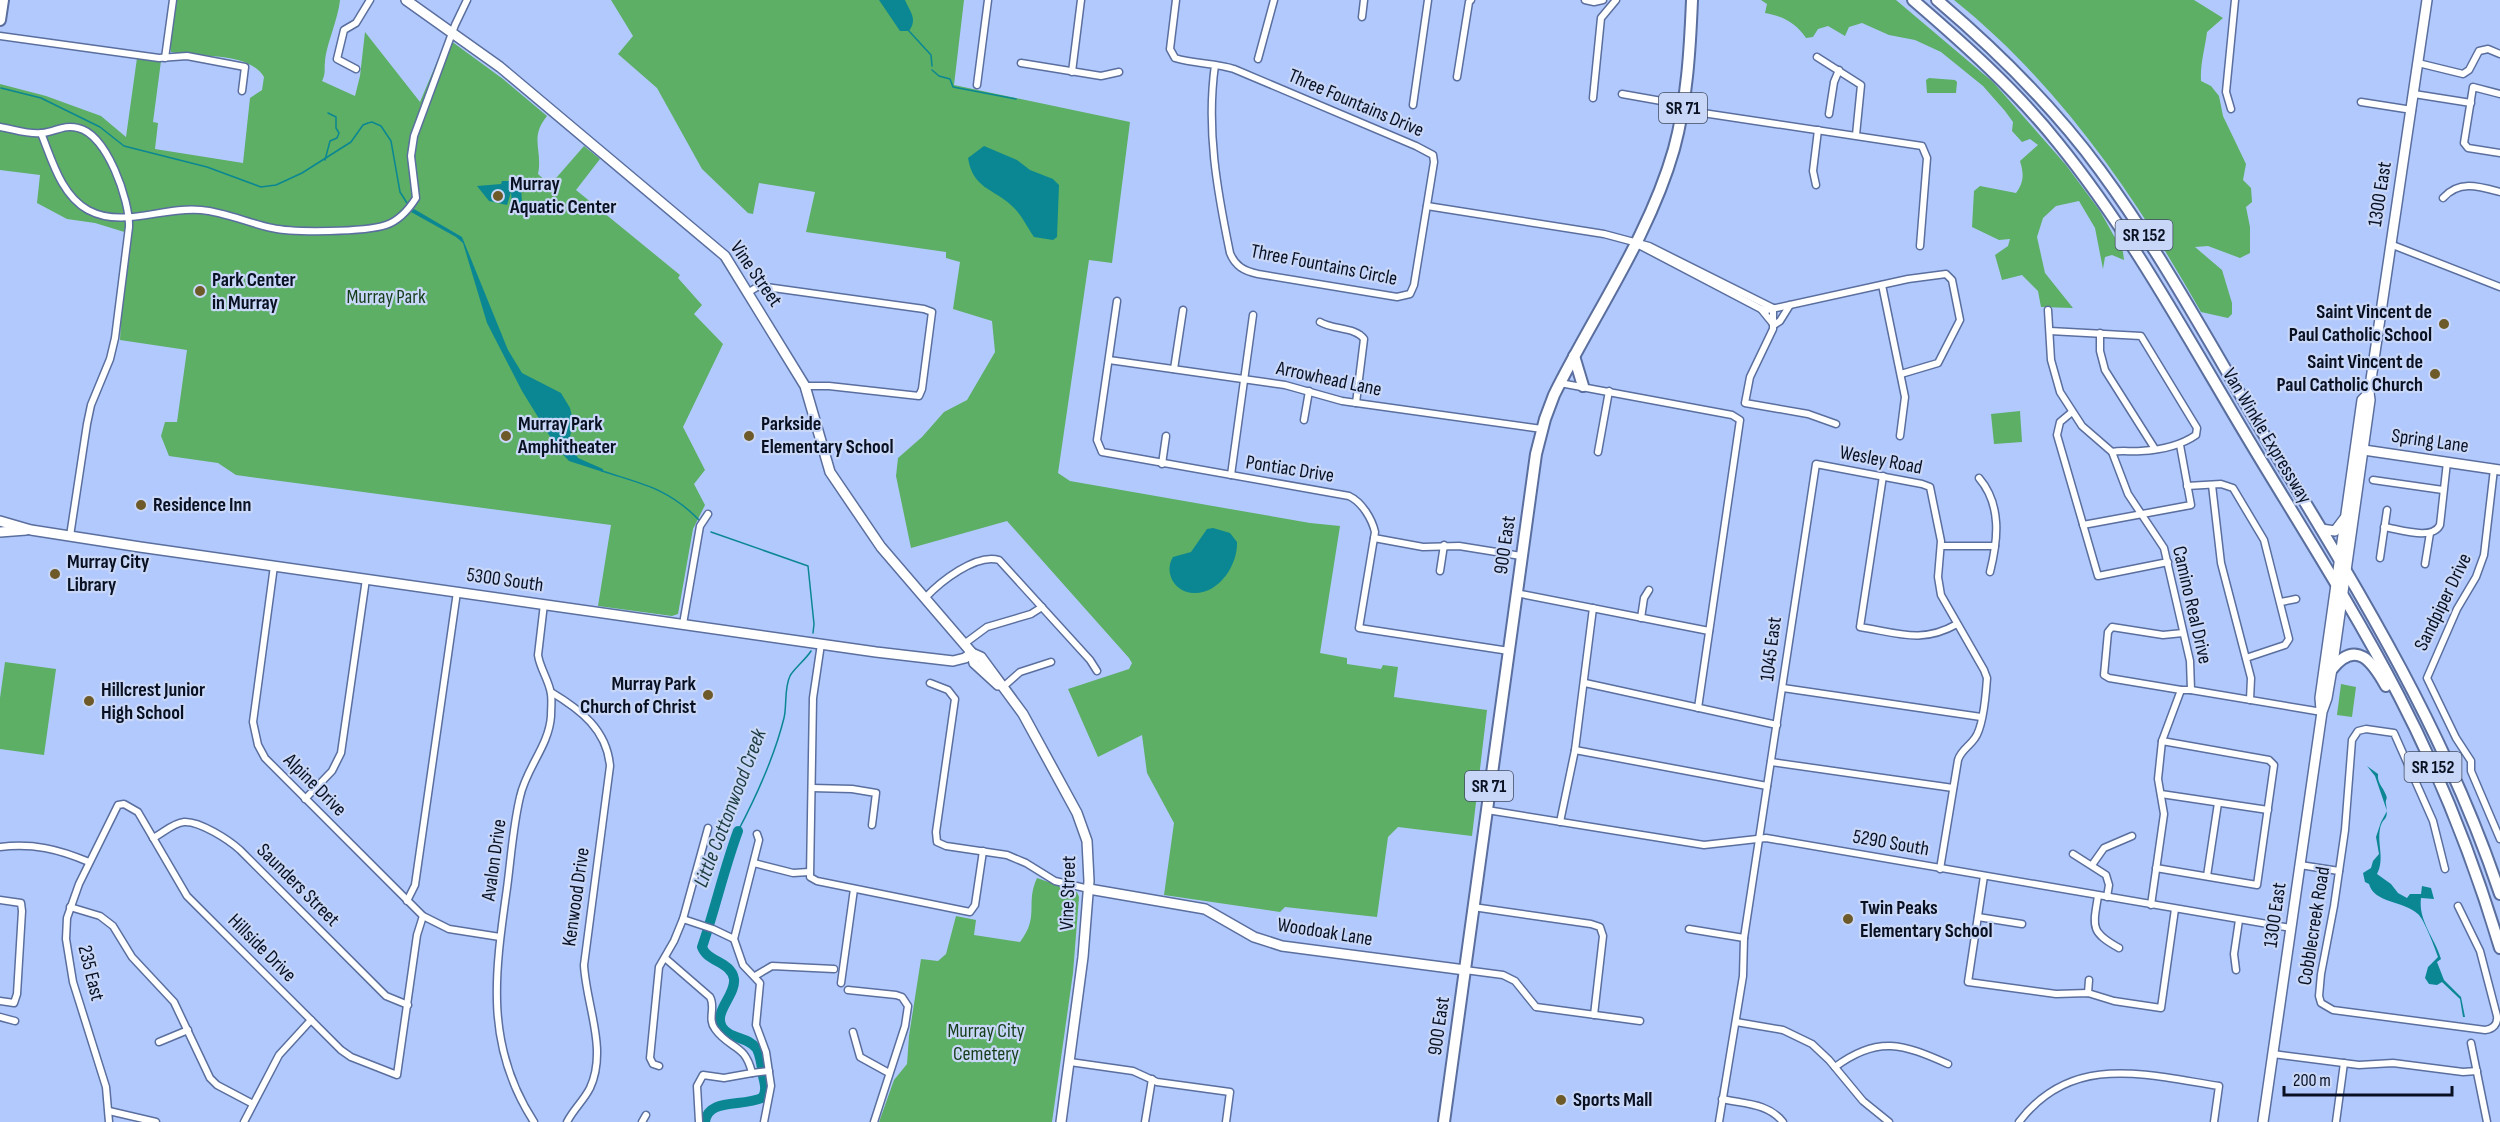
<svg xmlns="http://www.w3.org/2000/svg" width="2500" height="1122" viewBox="0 0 2500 1122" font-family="'Sofia Sans Condensed',sans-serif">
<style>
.green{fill:#5caf64}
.water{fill:#0b8793}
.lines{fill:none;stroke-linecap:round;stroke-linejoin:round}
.stream{stroke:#0b8793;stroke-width:1.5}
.river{stroke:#0b8793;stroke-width:10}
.street-casing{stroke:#5a6f9e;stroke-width:9}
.secondary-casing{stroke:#5a6f9e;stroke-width:12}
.primary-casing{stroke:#5a6f9e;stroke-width:14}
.street{stroke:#fff;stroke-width:6}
.secondary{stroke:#fff;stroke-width:9}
.primary{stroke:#fff;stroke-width:10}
.poi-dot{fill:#6e5928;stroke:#c8d7f7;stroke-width:2}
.labels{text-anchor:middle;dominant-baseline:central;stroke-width:4.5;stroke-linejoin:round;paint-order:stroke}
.shield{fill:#c8d7f7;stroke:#424c62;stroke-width:1.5}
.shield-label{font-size:18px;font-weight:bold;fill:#091022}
.street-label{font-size:20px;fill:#091022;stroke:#c8d7f7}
.poi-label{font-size:20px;font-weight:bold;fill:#091022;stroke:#c8d7f7;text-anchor:start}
.park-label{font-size:20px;fill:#163e1b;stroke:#c8d7f7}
.water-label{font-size:21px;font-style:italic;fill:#1b3b3f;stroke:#c8d7f7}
</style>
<rect width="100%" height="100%" fill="#b2c9fe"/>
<g class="green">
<path d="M177,0H340C338,20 326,45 325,62C324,70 326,73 322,81L355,96L360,76L365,32L420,102L447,38L503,79L547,116C529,138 543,150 538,174L550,185L584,146L600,159L576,190L680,275L678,278L702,305L694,314L723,344L683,427L705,470L694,484L705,505L693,529L678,614L672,616L598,606L611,525L236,475L218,463L169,456L161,436L165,422H177L187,350L120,340L122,301L131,234L95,223L67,219L37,203L40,175L0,170V84L46,96L101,116L126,137L137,58L161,61L153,122L158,123L155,149L243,163L250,98L262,90L264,77C249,51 196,58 171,52L170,46Z"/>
<polygon points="611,0 964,0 954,85 1130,122 1112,263 1089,260 1058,473 1070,481 1310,523 1340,526 1320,653 1347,658 1347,664 1381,669 1383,665 1398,667 1394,697 1487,710 1472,836 1398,827 1388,837 1377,917 1285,907 1280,912 1164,895 1174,823 1147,773 1142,735 1098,757 1068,689 1129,669 1132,663 1129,658 1007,521 911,548 896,476 898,458 922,437 944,412 967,400 995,352 992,321 953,309 960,262 946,258 946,252 806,232 815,192 759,183 753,214 748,213 702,169 657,88 618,54 633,36"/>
<path d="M1761,0H1896L1993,82L2066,165L2100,211L2123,252L2124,260L2112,255L2105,257L2103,269L2095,228L2079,201L2056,206L2043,218L2037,237L2045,273L2073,308L2041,307L2038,291L2022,275L2002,280L1995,255L2008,246L2010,239L1999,240L1972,227L1974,191L1980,186L2016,193C2024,182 2024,174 2020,161L2038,145L2030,139L2022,142L2012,131L2013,122L2005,111L1983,86L1941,52L1915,40L1889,35L1862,23L1849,27L1845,36L1828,26L1818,29L1813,37L1806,38C1796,23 1783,16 1765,13L1767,4Z"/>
<path d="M1954,0H2194L2223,18L2207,32C2205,49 2200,64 2201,81L2211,86L2219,96L2223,116L2246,164L2243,180L2251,188L2252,202L2246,207L2250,227V253L2240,258L2208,246L2195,247L2222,270L2232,303V314L2228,318L2201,312C2136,197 2059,84 1954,0Z"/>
<polygon points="1929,78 1955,80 1957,82 1956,93 1927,93 1926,80"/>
<polygon points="2020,411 2022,442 1994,444 1991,414"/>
<polygon points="5,662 56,669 44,755 0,749 0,698"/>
<polygon points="2341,684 2356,687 2352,717 2337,715"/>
<path d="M1037,878L1077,892L1079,897L1073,973L1052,1122H879L894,1080L907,1064L909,1036L921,959L938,961L946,954L956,916L976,920L974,935L1020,942C1040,916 1025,904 1037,878Z"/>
</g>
<g class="water">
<path d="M879,0H905C910,12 918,19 909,31H900Z"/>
<path d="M984,146L1017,160L1030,170L1053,179L1059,185L1057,237L1053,240L1034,237C1027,227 1021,214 1012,206C993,188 973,189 968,158Z"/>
<polygon points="502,181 511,181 511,186 521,185 522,203 512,204 511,192 507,205 489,201 477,186 501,184"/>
<polygon points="414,209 462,237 508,350 522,373 561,393 570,408 573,421 569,442 578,458 603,469 603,472 569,461 557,448 522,391 487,323 463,243 456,237 411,212"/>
<path d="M1213,528L1230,533L1237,542C1238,564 1220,593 1195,593C1176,594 1163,573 1173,557L1191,552L1207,529Z"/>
<path d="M2367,766L2378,774C2377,783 2383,787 2386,795C2388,800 2385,799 2386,804C2389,823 2383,815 2380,829C2377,844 2385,859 2377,874L2391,884L2398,893L2407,898L2410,894H2421L2422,886L2431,888L2434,899L2421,898C2418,921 2435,938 2441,959L2437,962L2444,980L2461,997L2465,1017H2463L2460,999L2442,982L2437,985L2429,984L2425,978L2428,967L2438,957C2435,948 2424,919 2418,914C2404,901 2374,903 2369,884L2365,882L2363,873L2371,868L2373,861L2379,854L2376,837L2381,822L2387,811L2375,776Z"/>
</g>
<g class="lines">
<g class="stream">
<polyline points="909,31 931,55 932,66"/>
<polyline points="932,70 939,76 950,79 953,87 1016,99"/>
<polyline points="1,88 41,98 100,127 124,146 207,167 261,187 276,185 302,173 351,142 363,125 368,123 372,122 381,126 391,141 400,192 407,203"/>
<polyline points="325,160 330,141 337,138 339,133 336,128 336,117 328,113"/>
<path d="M602,471C642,484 668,488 699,520"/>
<polyline points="711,532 808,566 814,624 813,633"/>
<path d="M738,831C757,795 774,758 784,718C787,706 784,688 790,676C793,670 806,659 811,651"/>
</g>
<path class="river" d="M705,1122C708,1098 741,1107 762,1098C767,1092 765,1084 763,1076C762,1068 761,1057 757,1049C748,1036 730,1040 722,1027C713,1012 736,995 734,979C731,961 707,962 702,947C715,909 724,869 738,831"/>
<defs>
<g id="street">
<path d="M1176,0L1170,49L1175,58C1194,64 1215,63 1234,69L1416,146L1433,155L1434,162L1414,285L1410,294L1397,297L1258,274C1244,271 1235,266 1230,253C1217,190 1206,129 1215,65"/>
<polyline points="1585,0 1594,2 1603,0"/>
<polyline points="1362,17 1364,0"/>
<polyline points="0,36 159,58 187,56 245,67 242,91"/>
<polyline points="1817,57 1861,85 1856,135"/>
<polyline points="165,58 173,0"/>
<polyline points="1258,59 1274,0"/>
<polyline points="1021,63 1101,76 1119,72"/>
<polyline points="2418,63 2463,74 2469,70 2479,51 2488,49 2500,54"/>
<polyline points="356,69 337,59 344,30 356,23 370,0"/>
<polyline points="1072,72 1081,0"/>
<polyline points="1457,77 1469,2 1471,0"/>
<polyline points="977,85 988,0"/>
<polyline points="1622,94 1684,105"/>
<polyline points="2414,94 2471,103"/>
<polyline points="2500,94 2473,87 2464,143 2468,148 2500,153"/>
<polyline points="1593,98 1601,18 1616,0"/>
<polyline points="2361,102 2412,110"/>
<polyline points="1413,105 1428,0"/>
<polyline points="2231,109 2226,92 2235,0"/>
<polyline points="1683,110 1922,146 1927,158 1920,246"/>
<polyline points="1829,114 1834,82 1839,70"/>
<path d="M0,127C13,129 29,135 42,133C55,132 64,124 78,128C107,134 130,201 129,227L115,338L110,359L91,405L87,424L70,536"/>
<path d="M41,133C52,160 61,195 88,210C123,229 163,206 201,210C225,212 248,223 272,228C294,233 365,232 386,225C398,221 409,209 416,198L411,156L414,136L455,25L467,0"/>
<polyline points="1816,185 1813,171 1818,130"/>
<path d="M2443,198C2459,180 2478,186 2500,192"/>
<polyline points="1427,206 1604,234 1649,246 1773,308"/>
<polyline points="1635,243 1761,309 1767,310 1908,279 1946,274 1952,280 1960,320 1938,363 1901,374"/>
<polyline points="2390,244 2500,287"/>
<polyline points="1882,285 1905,397 1900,436"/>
<polyline points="749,292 757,287 766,287 924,309 932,312 922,389 919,396 829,386 805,386"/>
<path d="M1117,301L1097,440L1102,452L1349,496C1362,502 1372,519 1375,532L1359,628L1509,651"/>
<polyline points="1773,308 1773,329 1750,377 1745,403 1808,414 1836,424"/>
<polyline points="1761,309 1774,325 1780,321 1790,305"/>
<polyline points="2048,310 2051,360 2060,392 2082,426 2112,452 2128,494 2164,548 2190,661 2191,690"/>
<path d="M1320,322C1333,330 1356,327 1364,339L1356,403"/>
<path d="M2050,331L2141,336L2197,428L2196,435C2180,446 2161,450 2141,451C2131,452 2122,450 2112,452"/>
<polyline points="2100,333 2100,351 2105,370 2155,449"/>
<polyline points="1109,360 1285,385 1342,401 1542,429"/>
<polyline points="1174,369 1183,310"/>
<polyline points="1560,383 1732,415 1740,420 1698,708"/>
<polyline points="2072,412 2060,422 2057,435 2098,576 2168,562"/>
<polyline points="1304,420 1309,391"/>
<polyline points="1598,452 1609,391"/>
<polyline points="1162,464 1166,436"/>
<polyline points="2494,469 2484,555 2476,577 2457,609 2427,678 2456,738 2471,761 2471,771 2500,839"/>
<polyline points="1231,475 1253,315"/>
<path d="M1883,476L1860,627C1898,633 1922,644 1957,624"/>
<path d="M1979,478C2002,505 1998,540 1990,572"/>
<polyline points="2373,480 2443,490"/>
<polyline points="2212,485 2221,563 2251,678 2250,700"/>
<polyline points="2187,486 2221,484 2233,488 2264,540 2289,639 2285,645 2246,658"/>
<polyline points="2083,525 2191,505 2180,445"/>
<path d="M2384,527C2399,529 2432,541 2440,525L2447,462"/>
<polyline points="1374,538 1423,547 1459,546 1521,556"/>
<polyline points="1941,546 1995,546"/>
<polyline points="2380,558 2387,510"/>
<polyline points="2425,564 2430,533"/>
<polyline points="274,566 253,722 258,745 265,758 423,916 449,929 500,937"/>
<polyline points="1440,571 1444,545"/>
<polyline points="1516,593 1709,631"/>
<path d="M925,598C940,582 976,553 999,560L1090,660L1097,671"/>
<polyline points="2281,602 2296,599"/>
<polyline points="1641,618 1644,598 1649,590"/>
<polyline points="683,624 700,526 708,514"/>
<polyline points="2183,633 2163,635 2112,627 2108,632 2104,675 2109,678 2181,690 2191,690 2322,712"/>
<polyline points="821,644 813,698 810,877 817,881 970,912 975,905 983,851"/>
<polyline points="964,644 987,627 1031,614 1042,607"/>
<polyline points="930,683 948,690 955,699 936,832 937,842 946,846 1007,855 1026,863 1055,881 1089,889"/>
<polyline points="1585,683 1777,725"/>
<polyline points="1003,687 1020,672 1051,662"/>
<polyline points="1783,688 1981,717"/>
<path d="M551,692C581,710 607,730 610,766L584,965C586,1005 608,1049 590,1088C584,1100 573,1110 567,1122"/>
<polyline points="1575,750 1767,786"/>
<polyline points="1771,762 1953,788"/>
<polyline points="812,788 852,789 876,793 872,825"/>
<polyline points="2161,794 2268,810"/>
<polyline points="305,799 332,771 341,753 366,579"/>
<polyline points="1487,810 1704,845 1766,838 2291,928"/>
<polyline points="1560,822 1575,750 1593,608"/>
<polyline points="757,834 759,840 734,939 743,965 760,983 756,1025 766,1052 771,1086 764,1122"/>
<path d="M153,838C163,833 173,823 184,822C200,821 229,840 240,850L386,996L408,1005"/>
<path d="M0,847C33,843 58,849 89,862"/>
<polyline points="2073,854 2106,875 2109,885 2107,897"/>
<polyline points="754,863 793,873 809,872"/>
<polyline points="2092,865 2104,848 2132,836"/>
<polyline points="2300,865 2339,871"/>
<polyline points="2156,868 2257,885 2274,765 2269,760 2162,741"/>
<path d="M2445,869L2433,821L2394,733L2366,729L2358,731L2352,740L2345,830L2334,906L2321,974L2319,996L2321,1003L2333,1010L2485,1030C2493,1029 2498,1024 2497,1016L2480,951L2458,906"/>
<polyline points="1984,876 1968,982 2056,994 2088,993 2114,1001 2161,1008 2175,909"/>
<polyline points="2207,876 2218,803"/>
<path d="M2098,896C2093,927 2090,932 2119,948"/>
<polyline points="0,900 21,903 22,911 17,994 14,1003 0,1001"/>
<polyline points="407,901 415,885 457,592"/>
<polyline points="2151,905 2164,814 2158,779 2162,741 2181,690"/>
<polyline points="70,907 100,916 113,926 132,957 174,1002 210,1078 217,1085 253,1104"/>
<polyline points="1473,907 1591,924 1600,927 1603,936 1594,1015"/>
<polyline points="1978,917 2022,924"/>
<polyline points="683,919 713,929 734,939"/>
<polyline points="1689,929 1744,938"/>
<path d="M665,958L710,997C716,1007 707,1019 715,1029C730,1050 745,1043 752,1073L724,1078L703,1075L697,1086L699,1122"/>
<polyline points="1465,970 1503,975 1515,981 1536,1007 1640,1021"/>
<polyline points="2236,970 2234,954 2239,920"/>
<polyline points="755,976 772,966 834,969"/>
<polyline points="841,983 854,889"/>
<polyline points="848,990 896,995 902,997 908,1006 905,1026 874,1122"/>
<polyline points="2088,993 2089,980"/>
<polyline points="0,1017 15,1021"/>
<polyline points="1736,1022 1783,1030 1812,1044 1829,1060 1863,1101 1889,1122"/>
<polyline points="853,1032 860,1057 889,1073"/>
<polyline points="159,1042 188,1030"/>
<polyline points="2471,1043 2487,1122"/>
<polyline points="2273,1054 2359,1065 2393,1063 2463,1072 2477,1071"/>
<polyline points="1070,1062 1133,1071 1157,1082 1230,1092 1226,1122"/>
<polyline points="659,1066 653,1064 650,1058 659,967 674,941 683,919 708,828"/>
<path d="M1835,1067C1878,1035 1903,1044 1948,1064"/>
<polyline points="752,1073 769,1071"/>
<path d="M1722,1099C1744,1104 1768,1103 1783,1122"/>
<polyline points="109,1111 156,1122"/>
<polyline points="109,1122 106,1087 73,982 66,939 67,918 79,884 118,805 124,804 138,812 187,896 341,1050 351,1057 397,1075 417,935 423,916"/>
<polyline points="244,1122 279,1055 311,1020"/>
<path d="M534,1122C484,1045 495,973 507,888C511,858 513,826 520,797C526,768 549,746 551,716C551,709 552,701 551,694C549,680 540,669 538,655L544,604"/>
<polyline points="642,1122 646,1115"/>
<polyline points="1145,1122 1152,1079"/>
<path d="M1719,1122L1743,976L1744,938L1816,464L1922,484L1930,487L1941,541L1938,577L1941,595L1984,670L1987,678C1986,693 1983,727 1975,738C1969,747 1961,750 1958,760L1940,869"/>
<path d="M2019,1122C2072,1052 2146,1075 2219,1086L2214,1122"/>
<polyline points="2336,1122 2344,1063"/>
</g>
<g id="secondary">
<polyline points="406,0 500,67 725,256 805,386 830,472 881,547 972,653 981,657 1023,714 1077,813 1087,841 1089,881 1083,957 1061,1122"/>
<polyline points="2357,449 2500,470"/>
<polyline points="0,521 31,530 140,547 876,652 953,661 965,658 972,653"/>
<polyline points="2321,529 2335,531 2344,519"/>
<polyline points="0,532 26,530"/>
<polyline points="972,653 974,663 998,685"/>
<polyline points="2321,710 2320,698 2357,436 2362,400 2369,393"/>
<polyline points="1089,889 1205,909 1254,937 1282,946 1465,970"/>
<polyline points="2263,1122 2322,712 2327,698 2333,663 2370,400 2369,393 2427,0"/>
</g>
<g id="primary">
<path d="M1913,0C1964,44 2016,90 2058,143C2135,238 2193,348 2256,452C2305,533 2356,613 2399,696C2441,777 2474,861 2500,948"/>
<path d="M1937,0C1997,51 2053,106 2100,170C2162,254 2212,348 2266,438C2356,586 2445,729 2500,894"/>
<polyline points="0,20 3,0"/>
<polyline points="1574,356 1583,386"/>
<path d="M2332,669C2357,638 2373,663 2386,686"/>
<path d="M1444,1122L1536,454L1545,419L1554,395C1594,314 1649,237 1674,149C1687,101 1690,50 1692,0"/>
</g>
</defs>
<use href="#street" class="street-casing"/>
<use href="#secondary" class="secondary-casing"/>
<use href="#primary" class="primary-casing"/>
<use href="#street" class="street"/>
<use href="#secondary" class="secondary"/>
<use href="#primary" class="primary"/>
</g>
<g class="poi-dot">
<circle cx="498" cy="196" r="6"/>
<circle cx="200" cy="291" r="6"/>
<circle cx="2444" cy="324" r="6"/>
<circle cx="2435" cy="374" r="6"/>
<circle cx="506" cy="436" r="6"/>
<circle cx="749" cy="436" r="6"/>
<circle cx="141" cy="505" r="6"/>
<circle cx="55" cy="574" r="6"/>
<circle cx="708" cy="695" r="6"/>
<circle cx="89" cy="701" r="6"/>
<circle cx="1848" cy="919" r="6"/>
<circle cx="1561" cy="1100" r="6"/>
</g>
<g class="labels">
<g class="shield">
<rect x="1659" y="93" width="48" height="30" rx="4.5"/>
<rect x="2115.5" y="220" width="57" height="30" rx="4.5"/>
<rect x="2404.5" y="752" width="57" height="30" rx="4.5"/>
<rect x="1465" y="771" width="48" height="30" rx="4.5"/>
</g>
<g class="shield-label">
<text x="1683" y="108">SR 71</text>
<text x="2144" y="235">SR 152</text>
<text x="2433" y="767">SR 152</text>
<text x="1489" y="786">SR 71</text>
</g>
<g class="street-label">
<text transform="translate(1356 103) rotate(23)">Three Fountains Drive</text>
<text transform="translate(2380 194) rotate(-81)">1300 East</text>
<text transform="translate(1324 265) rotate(11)">Three Fountains Circle</text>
<text transform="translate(756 274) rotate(55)">Vine Street</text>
<text transform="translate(1329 379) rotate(12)">Arrowhead Lane</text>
<text transform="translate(2267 436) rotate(59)">Van Winkle Expressway</text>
<text transform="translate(2430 441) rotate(8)">Spring Lane</text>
<text transform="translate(1881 460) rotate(11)">Wesley Road</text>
<text transform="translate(1290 469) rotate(9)">Pontiac Drive</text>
<text transform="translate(1505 545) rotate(-82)">900 East</text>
<text transform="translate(505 580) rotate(8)">5300 South</text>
<text transform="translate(2443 602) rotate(-64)">Sandpiper Drive</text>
<text transform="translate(2192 605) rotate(77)">Camino Real Drive</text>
<text transform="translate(1771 649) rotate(-83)">1045 East</text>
<text transform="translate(315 785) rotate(45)">Alpine Drive</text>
<text transform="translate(1891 843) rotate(10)">5290 South</text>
<text transform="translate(494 860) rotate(-82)">Avalon Drive</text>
<text transform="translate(298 885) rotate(45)">Saunders Street</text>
<text transform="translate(1068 893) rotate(-88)">Vine Street</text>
<text transform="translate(576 897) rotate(-82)">Kenwood Drive</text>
<text transform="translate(2275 915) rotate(-82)">1300 East</text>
<text transform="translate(2314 926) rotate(-81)">Cobblecreek Road</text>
<text transform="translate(1325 932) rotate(9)">Woodoak Lane</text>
<text transform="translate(262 948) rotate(45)">Hillside Drive</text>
<text transform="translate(91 973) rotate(76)">235 East</text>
<text transform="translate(1439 1026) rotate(-82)">900 East</text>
</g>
<g class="poi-label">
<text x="510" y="184">Murray<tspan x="510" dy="23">Aquatic Center</tspan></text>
<text x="212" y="280">Park Center<tspan x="212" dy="23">in Murray</tspan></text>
<text x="2432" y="312" text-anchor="end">Saint Vincent de<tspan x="2432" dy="23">Paul Catholic School</tspan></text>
<text x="2423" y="362" text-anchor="end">Saint Vincent de<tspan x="2423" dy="23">Paul Catholic Church</tspan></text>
<text x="518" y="424">Murray Park<tspan x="518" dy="23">Amphitheater</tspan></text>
<text x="761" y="424">Parkside<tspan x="761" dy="23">Elementary School</tspan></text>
<text x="153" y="505">Residence Inn</text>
<text x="67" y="562">Murray City<tspan x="67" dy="23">Library</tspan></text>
<text x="696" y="684" text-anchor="end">Murray Park<tspan x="696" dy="23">Church of Christ</tspan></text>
<text x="101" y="690">Hillcrest Junior<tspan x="101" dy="23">High School</tspan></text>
<text x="1860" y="908">Twin Peaks<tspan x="1860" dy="23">Elementary School</tspan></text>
<text x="1573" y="1100">Sports Mall</text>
</g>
<g class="park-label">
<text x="386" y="297">Murray Park</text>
<text x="986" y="1031">Murray City<tspan x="986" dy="23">Cemetery</tspan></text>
</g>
<g class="water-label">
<text transform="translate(730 808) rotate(-69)">Little Cottonwood Creek</text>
</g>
</g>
<path d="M2284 1086v9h168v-9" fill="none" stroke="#091022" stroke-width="3"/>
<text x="2293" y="1086" font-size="18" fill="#091022" stroke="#c8d7f7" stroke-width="4.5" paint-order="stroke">200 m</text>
</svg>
